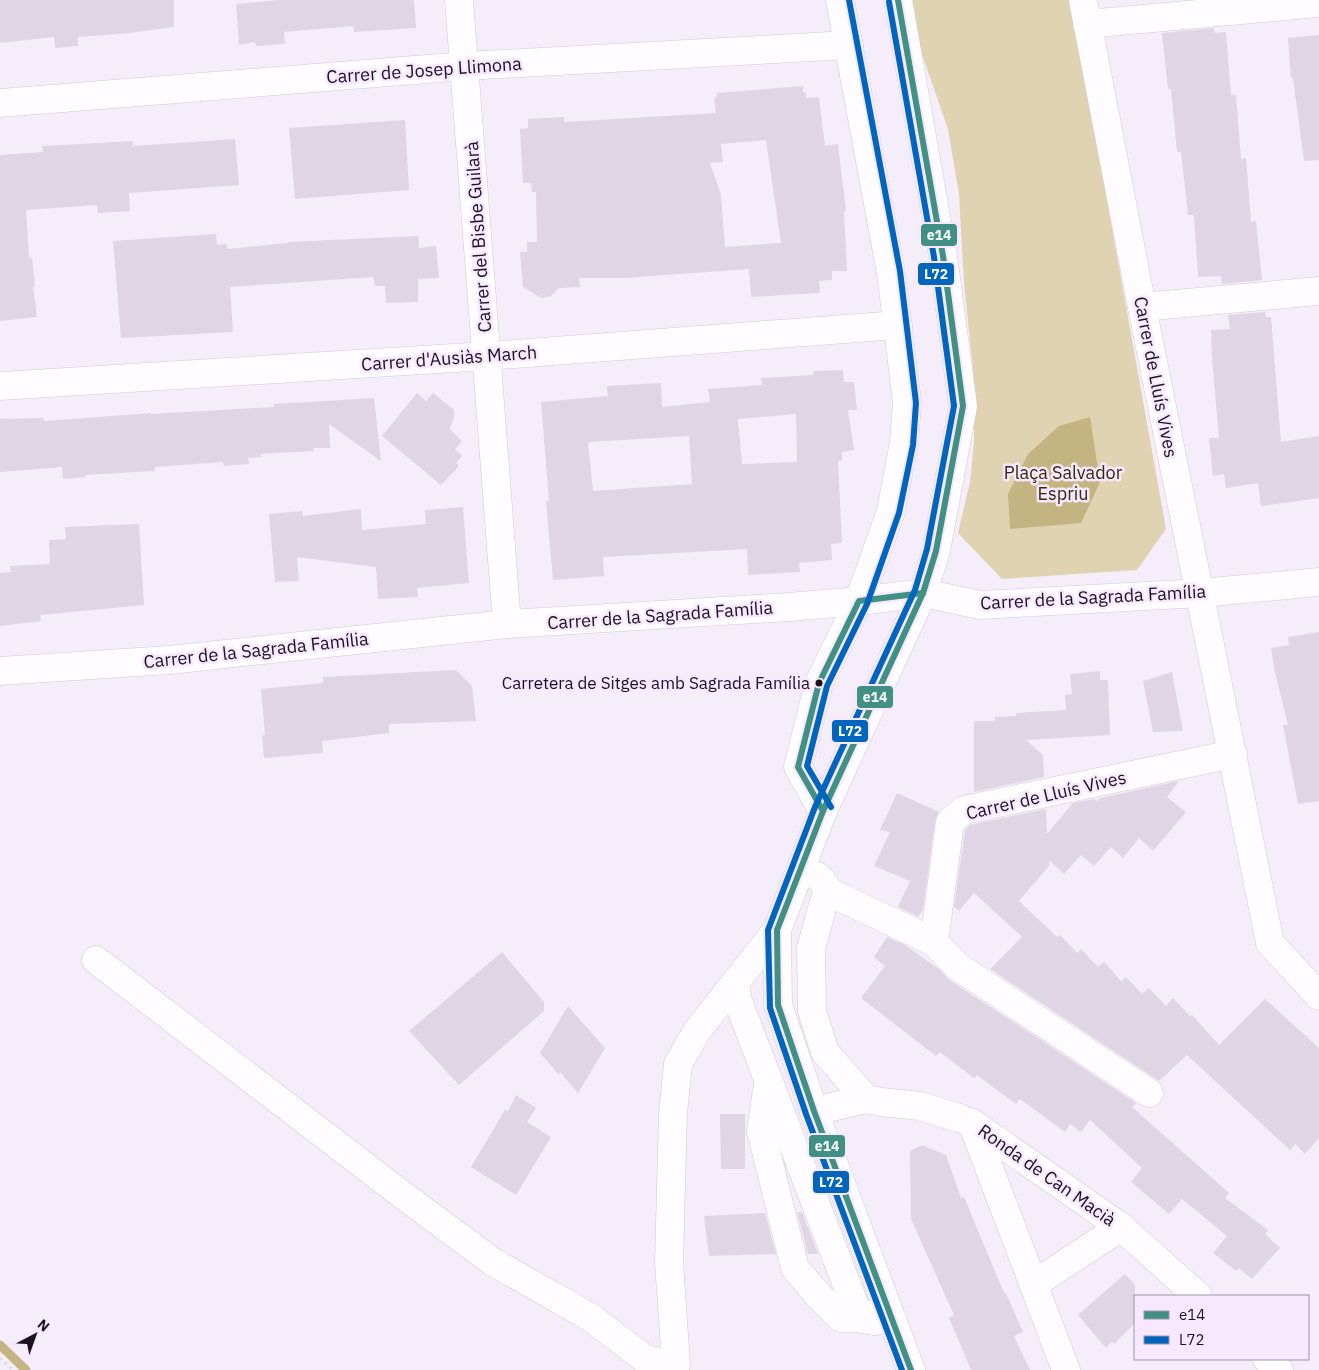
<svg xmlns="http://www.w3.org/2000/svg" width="1319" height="1370" viewBox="0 0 1319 1370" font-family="'IBM Plex Sans',sans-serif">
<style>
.green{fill:#dfd3b2}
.water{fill:#c3b481}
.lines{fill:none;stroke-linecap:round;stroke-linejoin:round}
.stream{stroke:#c3b481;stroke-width:9}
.building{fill:#dfd5e5;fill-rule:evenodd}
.minor-casing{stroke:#d1c9d4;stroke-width:29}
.path{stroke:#dddadf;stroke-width:3;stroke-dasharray:2.5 4;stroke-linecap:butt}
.minor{stroke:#fefcfe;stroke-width:28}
.bus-1-casing{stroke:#f7e8ff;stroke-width:10}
.bus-2-casing{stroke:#f7e8ff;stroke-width:10}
.bus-1{stroke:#409183;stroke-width:6}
.bus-2{stroke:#0065bd;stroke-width:6}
.bus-dot{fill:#19131c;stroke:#f7e8ff;stroke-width:2}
.labels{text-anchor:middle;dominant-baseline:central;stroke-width:5;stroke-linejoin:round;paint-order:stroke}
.bus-label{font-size:17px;fill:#19131c;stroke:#f7e8ff;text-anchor:end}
.street-label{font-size:18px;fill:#19131c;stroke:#f7e8ff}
.park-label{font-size:18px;fill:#322a06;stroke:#f7e8ff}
.line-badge{stroke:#f7e8ff;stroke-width:2}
.badge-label{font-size:14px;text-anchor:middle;font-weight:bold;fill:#fff}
</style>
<rect width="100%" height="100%" fill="#f6edfa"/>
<polygon class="green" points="911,0 1071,0 1166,529 1137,570 1002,579 958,533 970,482 974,443 974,379 964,283 959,194 948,129 918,43"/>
<polygon class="water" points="1090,417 1100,482 1081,523 1010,529 1008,494 1028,454 1059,426"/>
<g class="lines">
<polyline class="stream" points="0,1345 26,1370"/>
</g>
<g class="building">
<polygon points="0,0 174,0 174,27 129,33 78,37 78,46 55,48 54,37 0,43"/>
<polygon points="280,0 414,0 416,28 354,32 353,26 284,32 285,44 256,46 255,42 239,45 236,4"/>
<polygon points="1214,28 1215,33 1226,32 1231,95 1236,95 1241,159 1246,158 1251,222 1256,221 1262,280 1222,284 1221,276 1198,277 1194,215 1188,215 1181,152 1177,152 1171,89 1168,89 1162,33"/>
<polygon points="1319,35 1319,160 1304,161 1293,78 1291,78 1288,38"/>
<path d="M803,86V93L806,92V98L819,97L825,146L838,144L846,211L844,212L847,271H832V280L819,281L820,293L751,297L749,269L625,278H579L580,287L559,288L551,296L541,298L523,287L520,252H527V242H537L536,192H532L531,183H523L520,129L528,128V119L564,117V122L716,113L714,98L717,97V93ZM766,140L781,243L725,247L721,195L710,163L723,162L721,144Z"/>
<polygon points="405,120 409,190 295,199 289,128"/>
<polygon points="235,139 239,185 129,193 130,211 98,213 97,205 26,210 29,257 32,258 35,286 33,287 37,317 0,321 0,155 43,152 42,146 133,141 133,146"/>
<polygon points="216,234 217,245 227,244 227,249 288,243 288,242 418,236 419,248 436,246 439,278 418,279 418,302 386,303 385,286 375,286 373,277 230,287 233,332 121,338 113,241"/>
<polygon points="1265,312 1266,317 1271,317 1281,442 1319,436 1319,498 1261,506 1258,483 1226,488 1224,474 1213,476 1209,438 1219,438 1212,359 1211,330 1230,329 1228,315"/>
<path d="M843,370L844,382H854L857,410H848L854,450L842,452V461H838L842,543L831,544L832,560L799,563L800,572L748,575L747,549L603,557L604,576L553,580L546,501H549L541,402L608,396L607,386L661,383L662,407L710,402L708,389L762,385L761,378L813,375V371ZM796,414L797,462L742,464L738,419ZM689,436L692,484L593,491L588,442Z"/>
<polygon points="417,393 426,401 433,393 454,410 454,417 450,429 462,441 455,449 462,456 456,463 459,466 441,485 382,436"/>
<polygon points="374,398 381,461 329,424 330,448 313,448 314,451 261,454 261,457 248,458 249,464 224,466 223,462 155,467 155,471 86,475 86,477 63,479 62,467 0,472 0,419 43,418 44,421 151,413 151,414 274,407 274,404"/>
<polygon points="463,507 469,583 417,588 418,597 378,599 376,567 297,557 299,581 275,582 269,514 302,511 303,516 361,509 362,530 426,524 425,510"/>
<polygon points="139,524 144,605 40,615 41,621 0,626 0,573 11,572 10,566 50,564 49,540 66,539 65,527"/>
<polygon points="1319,632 1319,801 1298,804 1283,725 1288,725 1274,668 1271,648 1289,645 1288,637"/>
<polygon points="456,670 472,686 476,721 389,724 389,733 322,741 323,753 264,758 262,736 265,735 261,689 323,683 323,677"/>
<polygon points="1100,671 1100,680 1108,680 1110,735 1026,740 1043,755 1044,777 974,792 974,721 995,721 995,717 1016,716 1016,713 1066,710 1065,695 1072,694 1070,674"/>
<polygon points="1172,672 1183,731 1153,732 1143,681"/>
<polygon points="1179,781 1167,797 1186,812 1153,851 1139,838 1123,858 1111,847 1094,866 1081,855 1064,874 1049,860 1049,866 1019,901 1057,937 1060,935 1077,953 1081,949 1098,967 1104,962 1121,981 1126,977 1142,994 1149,988 1166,1006 1173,998 1190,1016 1192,1015 1219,1045 1265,999 1319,1048 1319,1138 1305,1154 1295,1144 1290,1150 1187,1055 1159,1081 990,969 1022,937 974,893 959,911 954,907 965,830 971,824 974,825 974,824 1046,809 1047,834 1073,803 1094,799 1097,801 1100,798"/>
<polygon points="897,793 939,812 935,820 923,909 918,917 898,907 910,881 874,866 890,832 880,830"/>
<polygon points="887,937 905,945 940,970 948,979 1136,1103 1132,1107 1229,1193 1225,1198 1268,1230 1265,1234 1280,1248 1252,1279 1239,1268 1236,1271 1213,1253 1227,1236 1182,1199 1169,1214 1131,1182 1142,1168 1090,1120 1081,1132 1070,1124 1065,1132 1020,1099 1016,1104 977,1075 974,1078 940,1052 936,1056 861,998 885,966 874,957"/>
<polygon points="502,952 544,1002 544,1011 459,1085 409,1031"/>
<polygon points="568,1006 605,1048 578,1093 560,1072 559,1075 540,1053"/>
<polygon points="516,1095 536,1108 527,1122 551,1137 516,1195 471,1167 505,1110 508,1111"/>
<polygon points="720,1114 745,1114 745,1169 721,1169"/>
<polygon points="920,1146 924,1146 946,1155 961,1198 964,1197 1004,1293 1006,1293 1023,1332 1014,1336 1030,1370 971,1370 949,1318 954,1315 911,1219 910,1151"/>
<polygon points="797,1212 802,1212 818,1254 808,1254"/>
<polygon points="765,1213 776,1254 709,1256 704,1216"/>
<polygon points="1125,1274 1135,1285 1135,1323 1114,1344 1112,1341 1106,1348 1078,1315"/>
</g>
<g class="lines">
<defs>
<g id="minor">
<polyline points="459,0 507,624"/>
<polyline points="898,0 943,256 963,406 936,551 923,593 823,811 777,930 778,1005 814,1111 911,1370"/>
<polyline points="1083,0 1142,307 1270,943 1319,996"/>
<polyline points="1087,24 1319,3"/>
<polyline points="0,103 465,66 849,45"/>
<polyline points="1142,307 1319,291"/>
<polyline points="0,386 487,356 898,325"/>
<polyline points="0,671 169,660 507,624 789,607 859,601 923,593 980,605 1201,593 1319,582"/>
<polyline points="823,811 798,767 819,683 859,601 891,511 904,443 907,402 891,273 840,0"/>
<polyline points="817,876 824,883 827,891 811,948 812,1011 825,1052 866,1099"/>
<polyline points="827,891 934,942 957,966 1149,1093"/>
<polyline points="934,942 950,822 964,810 1233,754"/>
<polyline points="96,960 396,1190 493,1262 590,1317 645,1359 676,1365 669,1262 673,1113 678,1064 697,1031 777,930"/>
<polyline points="735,985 738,1001 856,1309 875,1321 890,1315"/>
<polyline points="768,1083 761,1131 795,1268 817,1294 841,1318 854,1318 875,1321"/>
<polyline points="814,1111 866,1099 881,1102 920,1106 959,1118 972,1123 1121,1227 1198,1296"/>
<polyline points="972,1123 1066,1370"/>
<polyline points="1034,1284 1121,1227"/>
<polyline points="1267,1359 1279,1370"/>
</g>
</defs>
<use href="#minor" class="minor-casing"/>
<polyline class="path" points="0,1358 13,1370"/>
<use href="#minor" class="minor"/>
<defs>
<g id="bus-1">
<polyline points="898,0 943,256 963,406 936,551 923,593 823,811 777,930 778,1005 814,1111 911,1370"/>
<polyline points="823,811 798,767 819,683 859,601 923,593"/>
</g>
<g id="bus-2">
<polyline points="889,2 934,257 954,406 927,549 915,590 815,807 768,930 770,1008 806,1114 902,1370"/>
<polyline points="831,807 807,766 827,686 867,604 899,513 913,445 916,403 900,271 849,0"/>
</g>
</defs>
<use href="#bus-1" class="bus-1-casing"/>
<use href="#bus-2" class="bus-2-casing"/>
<use href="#bus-1" class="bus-1"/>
<use href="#bus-2" class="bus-2"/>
</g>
<circle class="bus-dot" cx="819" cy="683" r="4.5"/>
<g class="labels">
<g class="bus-label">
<text x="810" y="683">Carretera de Sitges amb Sagrada Família</text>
</g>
<g class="street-label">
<text transform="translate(424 70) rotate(-4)">Carrer de Josep Llimona</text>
<text transform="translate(478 237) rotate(-94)">Carrer del Bisbe Guilarà</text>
<text transform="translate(449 358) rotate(-4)">Carrer d'Ausiàs March</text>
<text transform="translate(1156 377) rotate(79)">Carrer de Lluís Vives</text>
<text transform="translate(1093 597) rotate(-3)">Carrer de la Sagrada Família</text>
<text transform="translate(660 615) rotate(-4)">Carrer de la Sagrada Família</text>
<text transform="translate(256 650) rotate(-6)">Carrer de la Sagrada Família</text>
<text transform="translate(1046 795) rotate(-13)">Carrer de Lluís Vives</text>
<text transform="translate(1047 1175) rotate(35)">Ronda de Can Macià</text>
</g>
<g class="park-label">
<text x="1063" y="472">Plaça Salvador<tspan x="1063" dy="21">Espriu</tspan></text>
</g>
</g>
<g class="line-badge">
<rect x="920" y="223" width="38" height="24" rx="5" fill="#409183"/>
<rect x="917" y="262" width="38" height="24" rx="5" fill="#0065bd"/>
<rect x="856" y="685" width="38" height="24" rx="5" fill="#409183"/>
<rect x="831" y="719" width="38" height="24" rx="5" fill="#0065bd"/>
<rect x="808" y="1134" width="38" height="24" rx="5" fill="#409183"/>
<rect x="812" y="1170" width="38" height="24" rx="5" fill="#0065bd"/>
</g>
<g class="badge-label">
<text x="939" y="240">e14</text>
<text x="936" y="279">L72</text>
<text x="875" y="702">e14</text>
<text x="850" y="736">L72</text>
<text x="827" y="1151">e14</text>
<text x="831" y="1187">L72</text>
</g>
<rect x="1134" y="1295" width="175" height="65" fill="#f7e8ff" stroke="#9e93a4"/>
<rect x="1144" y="1311" width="25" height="8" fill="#409183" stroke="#9e93a4"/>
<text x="1179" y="1320" font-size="15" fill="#19131c">e14</text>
<rect x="1144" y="1336" width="25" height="8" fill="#0065bd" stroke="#9e93a4"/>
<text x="1179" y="1345" font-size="15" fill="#19131c">L72</text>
<g transform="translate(35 1335) rotate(41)" stroke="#f7e8ff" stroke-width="4" paint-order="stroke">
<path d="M0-4L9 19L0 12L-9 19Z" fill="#19131c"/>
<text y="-8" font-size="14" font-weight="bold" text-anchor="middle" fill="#19131c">N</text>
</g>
</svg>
